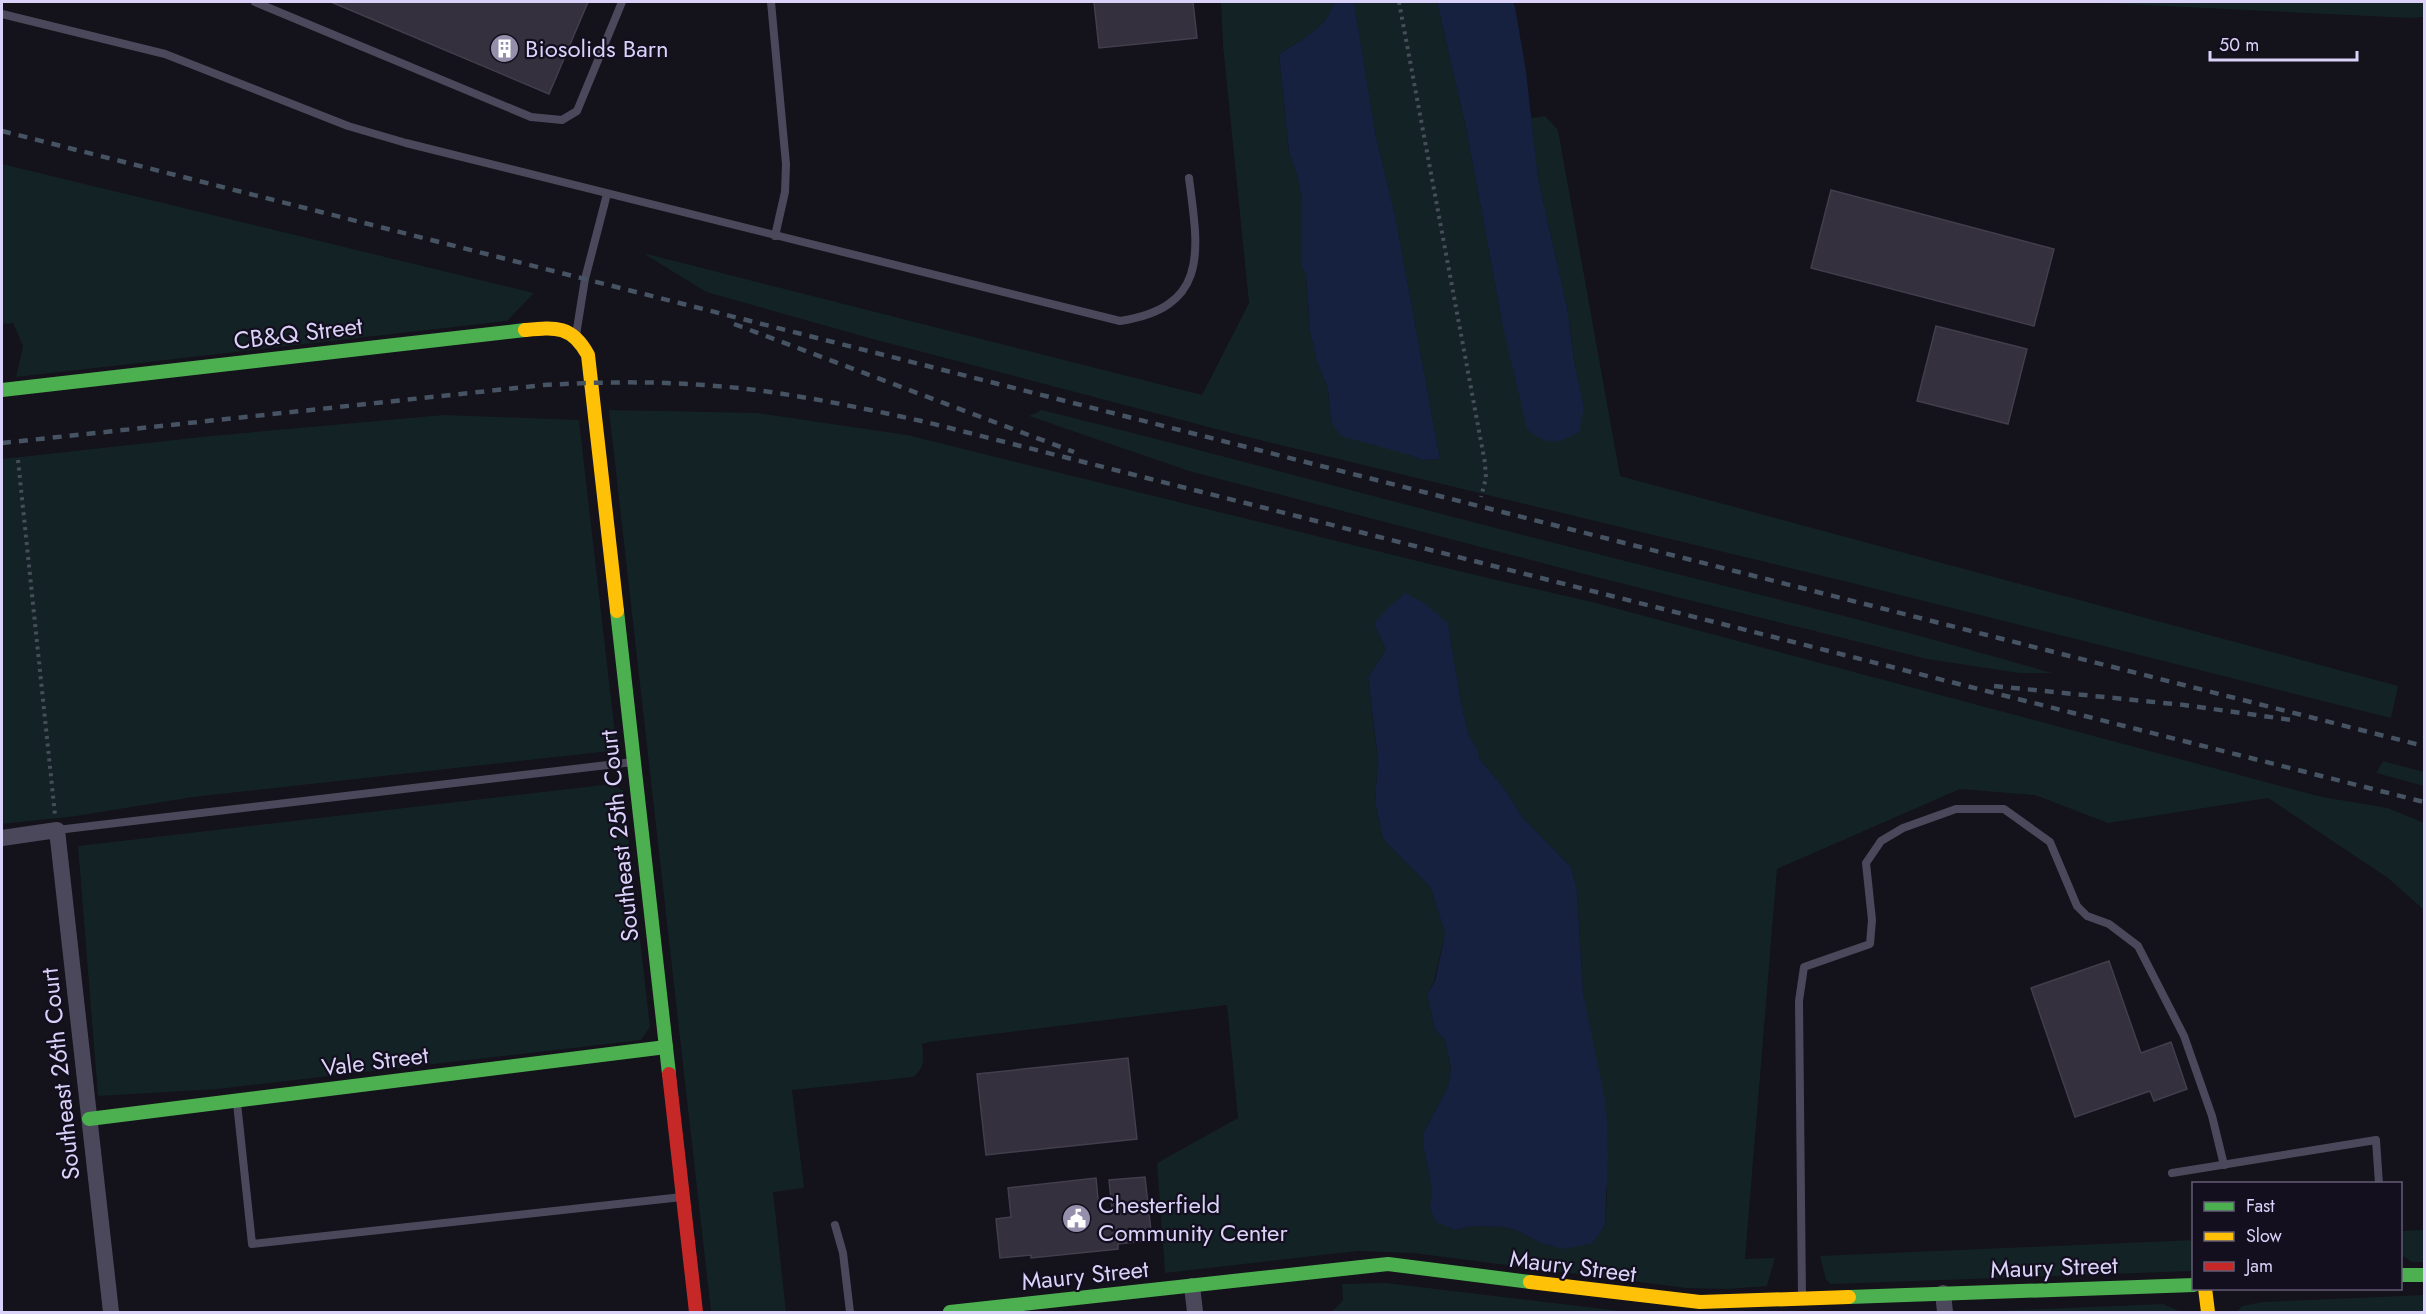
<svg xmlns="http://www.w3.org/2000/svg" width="2426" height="1314" viewBox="0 0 2426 1314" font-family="Jost,sans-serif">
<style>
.green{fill:#132325;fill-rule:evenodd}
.water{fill:#15213e}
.building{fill:#34303d;stroke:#423e4d;stroke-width:1.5}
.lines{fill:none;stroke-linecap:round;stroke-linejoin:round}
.path{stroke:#474e5a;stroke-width:4;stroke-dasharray:3 4.5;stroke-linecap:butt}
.lane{stroke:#4b485b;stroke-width:8}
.street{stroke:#4b485b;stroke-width:16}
.fast{stroke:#4caf50;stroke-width:14}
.slow{stroke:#ffc107;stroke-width:14}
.jam{stroke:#c62828;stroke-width:14}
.rail{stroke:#455362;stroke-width:4.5;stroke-dasharray:9 8;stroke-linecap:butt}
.labels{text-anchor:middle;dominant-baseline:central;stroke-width:4.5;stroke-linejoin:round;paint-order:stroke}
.poi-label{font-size:24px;fill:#dad2f9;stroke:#130f1e;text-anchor:start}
.street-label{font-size:24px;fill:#dad2f9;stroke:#130f1e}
</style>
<rect width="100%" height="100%" fill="#14121a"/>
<g class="green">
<path d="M1221,2H1334C1328,29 1300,40 1279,54L1289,152L1298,178L1302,200V267L1306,274L1310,331L1317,362L1328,389L1331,421L1421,460L1440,459L1395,215L1376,137L1354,2H1437L1466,128L1503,327L1584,407L1574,360L1567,307L1538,178L1531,118L1545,116L1558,130L1620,476L2398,686L2391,718L1852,583L1235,434L869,338L706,292L643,253L1202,395L1249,303L1223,45Z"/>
<polygon points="2084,2 2424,2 2424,17 2410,18"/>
<polygon points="2,164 534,293 507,321 16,377 23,346 13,323 2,324"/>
<path d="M609,410L757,413L907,435L1450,569L1592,602L2322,797L2388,808L2424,823V910L2388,878L2268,798L2108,823L2035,795L1960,789L1777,869L1745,1259L1775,1258L1767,1286L1727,1289L1686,1288L1413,1253L1358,1251L1165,1273L1157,1163L1238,1118L1227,1005L929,1042L922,1044C924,1060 925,1067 913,1077L792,1090L804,1188L773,1192L786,1312H711ZM1448,623L1461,703L1469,736L1477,750L1478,757L1507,792L1523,818L1571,867L1577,890L1583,993L1607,1192L1605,1225L1593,1243H1541L1516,1230L1504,1227L1474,1226L1455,1230L1430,1208L1432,1190L1423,1144L1424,1132L1448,1087L1451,1069L1445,1040L1435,1030L1427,994L1434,981L1445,934L1431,888L1383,839L1375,802L1378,760L1368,677L1386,650L1374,624Z"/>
<path d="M1042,410C1202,450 1360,493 1519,534C1697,580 1875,621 2052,673H2019L1927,659L1592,576L1189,471L1029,416Z"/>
<polygon points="444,415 579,420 616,743 610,751 193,797 76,816 2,824 2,459 211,436"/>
<polygon points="2383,761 2424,772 2424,786 2376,773"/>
<polygon points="612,784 623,791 650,1027 641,1040 218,1089 98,1096 78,846"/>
<polygon points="2424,1230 2424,1262 2412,1262 2401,1255 2401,1231"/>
<polygon points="2194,1240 2193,1271 1831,1284 1826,1280 1820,1256"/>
<polygon points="1386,1283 1628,1312 1331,1312 1343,1301 1342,1284"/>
<polygon points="2424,1295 2424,1312 2237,1312 2242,1306 2262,1302"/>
<polygon points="2163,1304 2181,1312 1967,1312 1970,1312"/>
</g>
<g class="water">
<path d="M1334,2H1354L1376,137L1395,215L1440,459L1421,460L1410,455L1341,436L1331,421L1328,389L1317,362L1310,331L1306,274L1302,267V200L1298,178L1289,152L1279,54C1300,40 1328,28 1334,2Z"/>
<path d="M1437,2H1513L1515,7L1526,71L1538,178L1567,307L1574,360L1584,407L1579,432C1557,444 1546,446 1527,429L1503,327L1466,128Z"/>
<polygon points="1405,593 1424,603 1448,623 1461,703 1469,736 1478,750 1478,757 1507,792 1523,818 1571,867 1577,890 1583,993 1606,1104 1608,1153 1605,1225 1593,1243 1564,1249 1541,1243 1516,1230 1504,1227 1474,1226 1455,1230 1436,1222 1430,1208 1432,1190 1423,1144 1424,1132 1448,1087 1451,1069 1445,1040 1435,1030 1427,994 1435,981 1445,934 1431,888 1383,839 1375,802 1378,760 1368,677 1386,650 1374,624 1384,612"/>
</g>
<g class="building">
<polygon points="331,2 588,2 549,94"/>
<polygon points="1094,2 1193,2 1197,38 1099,48"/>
<polygon points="1831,190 2054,249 2034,326 1811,268"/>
<polygon points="1936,326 2027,349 2008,424 1917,401"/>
<polygon points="2109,961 2141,1053 2171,1042 2187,1089 2154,1101 2150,1091 2075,1117 2031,988"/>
<polygon points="1128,1058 1137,1139 986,1155 977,1074"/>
<polygon points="1145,1177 1152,1240 1118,1244 1118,1249 1031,1258 1031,1255 1000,1258 996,1219 1011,1217 1008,1188 1096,1178 1099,1210 1112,1209 1109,1180"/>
</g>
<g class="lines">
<g class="path">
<polyline points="1399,2 1485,463 1486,478 1481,497"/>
<polyline points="18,460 55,815"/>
</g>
<g class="lane">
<polyline points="255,2 531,117 562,120 577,111 622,2"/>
<polyline points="771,2 786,164 785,192 775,236"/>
<path d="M2,14L165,54L348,126L406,143L1120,321C1211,307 1198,249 1189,178"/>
<polyline points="576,335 585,279 607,194"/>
<polyline points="57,830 633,762"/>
<polyline points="237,1103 252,1244 682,1197"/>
<polyline points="2172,1173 2376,1140 2379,1184"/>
<polyline points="835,1225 843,1253 850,1312"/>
<polyline points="1802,1298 1799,1001 1804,967 1870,944 1872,920 1866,863 1881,841 1903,828 1956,809 2004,809 2050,842 2077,906 2087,916 2109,924 2138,946 2184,1036 2212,1116 2224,1165"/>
</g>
<g class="street">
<polyline points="2,838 57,830 111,1312"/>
<polyline points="1192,1286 1195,1312"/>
<polyline points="1943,1293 1945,1312"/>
</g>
<g class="fast">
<polyline points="2,390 525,330"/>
<polyline points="617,611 669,1074"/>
<polyline points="89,1119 666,1047"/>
<polyline points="2400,1275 2424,1275"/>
<polyline points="1849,1297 2194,1285"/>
<polyline points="950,1312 1388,1264 1530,1282"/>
</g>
<g class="slow">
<path d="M525,330C555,327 572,325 588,355L617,611"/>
<polyline points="1530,1282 1700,1302 1849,1297"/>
<polyline points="2205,1288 2208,1312"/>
</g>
<polyline class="jam" points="669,1074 696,1312"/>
<g class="rail">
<polyline points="2,131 2424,746"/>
<polyline points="734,324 1074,452"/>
<path d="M2,443L544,385C597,382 651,381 704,385C779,390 853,406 926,422L2424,802"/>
<polyline points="1994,686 2184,705 2292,720"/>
</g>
</g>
<defs>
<symbol id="building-disc" viewBox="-11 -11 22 22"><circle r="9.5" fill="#958fab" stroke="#130f1e"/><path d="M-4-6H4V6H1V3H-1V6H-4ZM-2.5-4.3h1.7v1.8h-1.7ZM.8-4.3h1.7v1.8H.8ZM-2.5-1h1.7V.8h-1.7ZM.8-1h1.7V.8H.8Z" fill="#fff"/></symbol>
<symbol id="civic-disc" viewBox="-11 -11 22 22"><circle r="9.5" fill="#958fab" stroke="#130f1e"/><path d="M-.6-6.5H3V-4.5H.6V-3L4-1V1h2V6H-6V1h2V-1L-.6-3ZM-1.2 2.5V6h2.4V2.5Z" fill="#fff"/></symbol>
</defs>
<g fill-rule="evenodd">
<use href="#building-disc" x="488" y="32" width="33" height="33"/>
<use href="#civic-disc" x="1060" y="1202" width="33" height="33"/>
</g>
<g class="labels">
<g class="poi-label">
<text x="525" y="48">Biosolids Barn</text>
<text x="1098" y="1204">Chesterfield<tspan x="1098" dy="28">Community Center</tspan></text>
</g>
<g class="street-label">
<text transform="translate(298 333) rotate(-7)">CB&amp;Q Street</text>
<text transform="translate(619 836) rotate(-96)">Southeast 25th Court</text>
<text transform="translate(375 1061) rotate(-7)">Vale Street</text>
<text transform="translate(60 1074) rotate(-96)">Southeast 26th Court</text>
<text transform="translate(1573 1266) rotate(7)">Maury Street</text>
<text transform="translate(2054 1267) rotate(-2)">Maury Street</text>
<text transform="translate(1085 1275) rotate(-6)">Maury Street</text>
</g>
</g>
<rect width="2426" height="1314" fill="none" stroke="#dad2f9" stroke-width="6"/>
<rect x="2192" y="1182" width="210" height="108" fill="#130f1e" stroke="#635d76" stroke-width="1.5"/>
<rect x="2204" y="1202" width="30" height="9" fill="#4caf50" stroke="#635d76" stroke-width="1.5"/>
<text x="2246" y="1212" font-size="18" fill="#dad2f9">Fast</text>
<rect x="2204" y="1232" width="30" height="9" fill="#ffc107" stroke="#635d76" stroke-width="1.5"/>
<text x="2246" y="1242" font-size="18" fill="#dad2f9">Slow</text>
<rect x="2204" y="1262" width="30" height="9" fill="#c62828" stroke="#635d76" stroke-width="1.5"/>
<text x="2246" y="1272" font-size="18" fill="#dad2f9">Jam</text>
<path d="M2210 51v9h147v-9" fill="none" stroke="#dad2f9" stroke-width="3"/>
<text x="2219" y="51" font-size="18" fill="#dad2f9" stroke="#130f1e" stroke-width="4.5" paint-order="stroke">50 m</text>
</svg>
